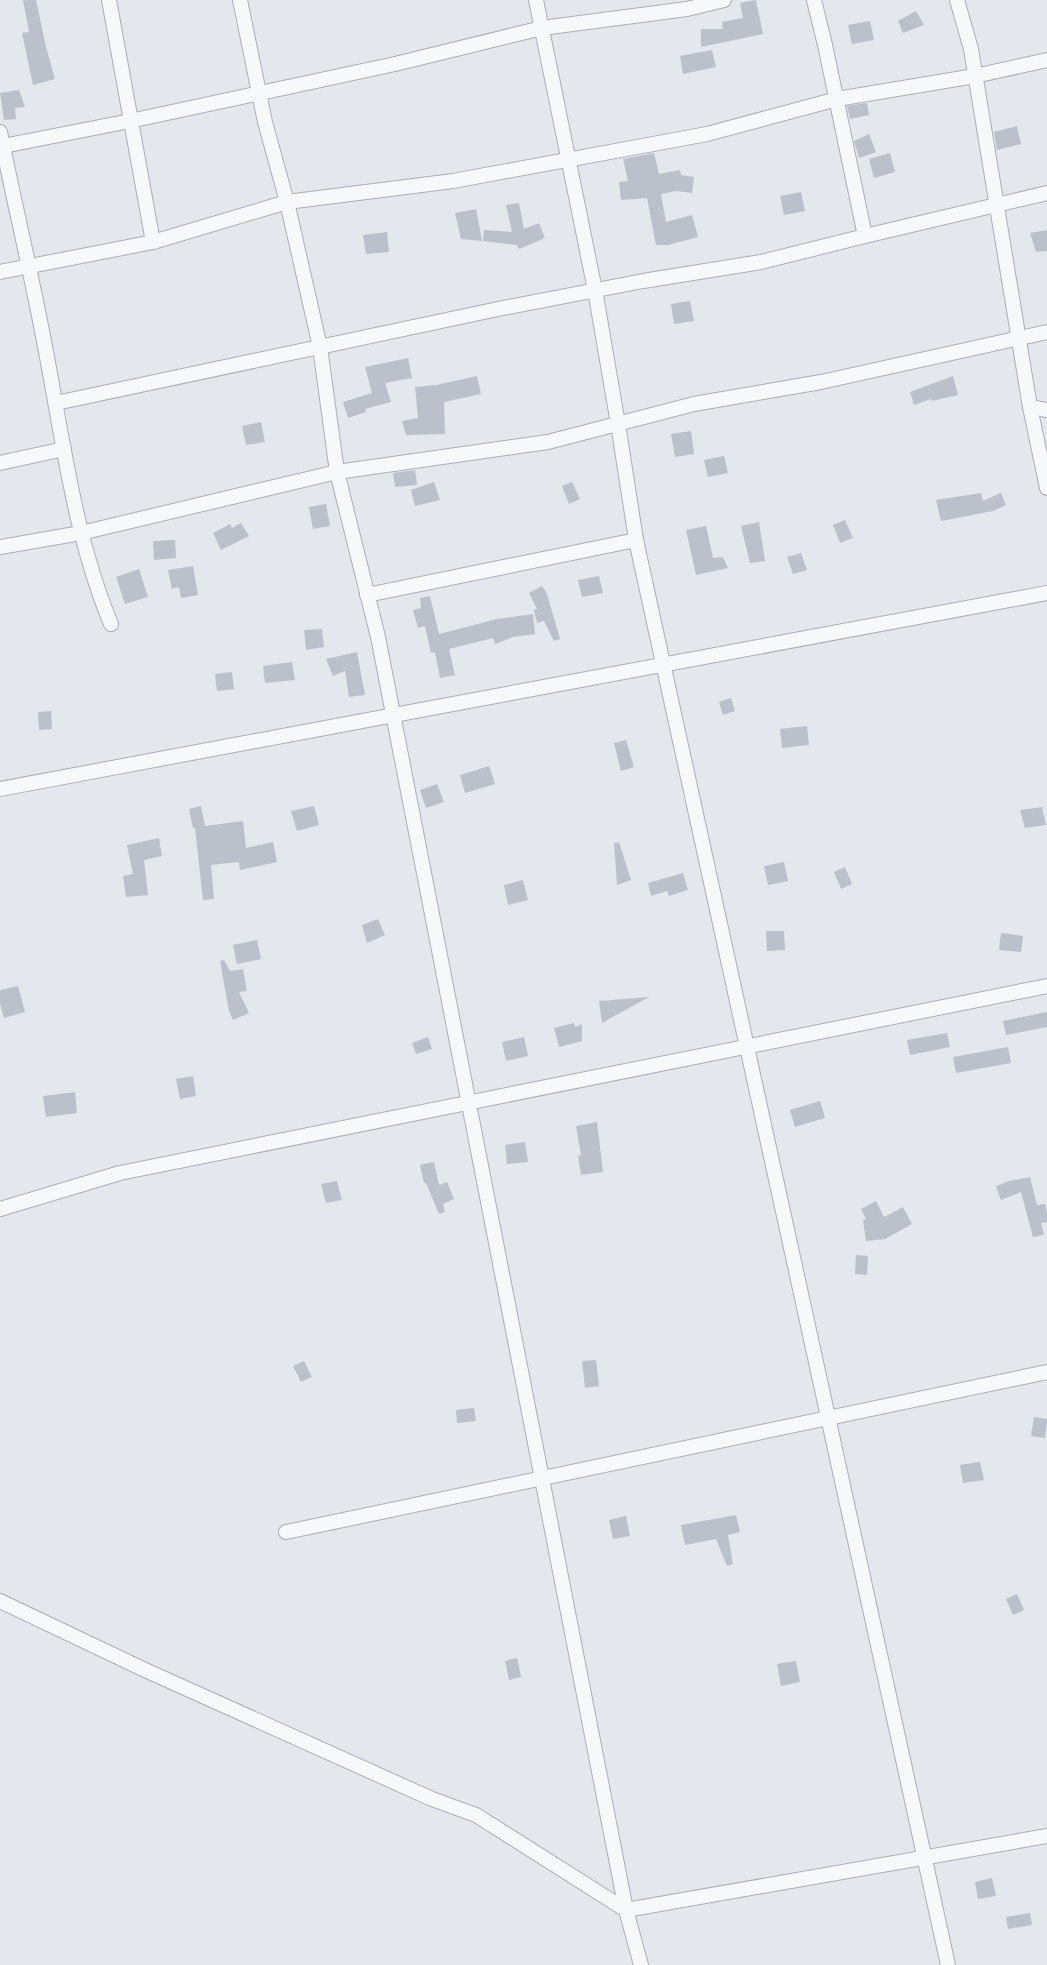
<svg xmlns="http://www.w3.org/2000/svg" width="1047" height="1965" viewBox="0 0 1047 1965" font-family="'Work Sans',sans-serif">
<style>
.building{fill:#bbc0ca}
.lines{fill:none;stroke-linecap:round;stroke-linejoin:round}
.minor-casing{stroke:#a9aeb7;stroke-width:16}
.minor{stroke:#f7f8fa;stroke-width:14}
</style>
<rect width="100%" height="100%" fill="#e4e7ec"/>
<g class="building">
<polygon points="23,0 36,0 46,47 55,79 33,85 22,33 29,32"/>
<polygon points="756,0 763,34 701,47 701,29 723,29 722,22 743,18 740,3"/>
<polygon points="916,11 924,25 903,33 898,21"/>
<polygon points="870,21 874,40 852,44 848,25"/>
<polygon points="712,50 716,67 683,74 680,56"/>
<polygon points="19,90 25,107 15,108 16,119 4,120 0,93"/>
<polygon points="867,103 869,115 850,119 847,106"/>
<polygon points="1017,126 1021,144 997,150 994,132"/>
<polygon points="869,134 876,152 859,158 854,141"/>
<polygon points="654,153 659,174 680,170 681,175 694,177 692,193 676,191 661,194 666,222 692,215 698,237 668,245 656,245 647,198 621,200 619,182 628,181 623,159"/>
<polygon points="890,153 895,172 874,178 869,159"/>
<polygon points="801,192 805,211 784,215 780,196"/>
<polygon points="519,203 524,229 539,223 545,238 519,249 517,245 483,241 484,230 512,232 506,205"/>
<polygon points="476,209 482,241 461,239 455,213"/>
<polygon points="1047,230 1047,251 1036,252 1030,233"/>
<polygon points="387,232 389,252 366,254 363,235"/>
<polygon points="690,301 694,321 674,324 671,304"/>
<polygon points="408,358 412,378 385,383 391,402 365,409 366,412 348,418 343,402 372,393 365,367"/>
<polygon points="477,376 481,394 444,402 445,434 406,435 402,421 418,418 415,387 436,385"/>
<polygon points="953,376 958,395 932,401 931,399 914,405 910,392"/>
<polygon points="261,422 265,442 246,445 242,426"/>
<polygon points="691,431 694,454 675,457 671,434"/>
<polygon points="724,456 728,473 708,477 704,460"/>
<polygon points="415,470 417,485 395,487 393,473"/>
<polygon points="434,482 440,500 415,506 411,490"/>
<polygon points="572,482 580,499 569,504 562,486"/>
<polygon points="981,493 983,501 1001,493 1006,505 993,511 941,521 936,500"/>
<polygon points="326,504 330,526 313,529 309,507"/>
<polygon points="845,520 853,538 840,543 833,525"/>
<polygon points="759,522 765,561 750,563 741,526"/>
<polygon points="241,523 249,536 221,550 213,533 230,524 232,528"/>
<polygon points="706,526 713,558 723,557 728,568 696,575 686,530"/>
<polygon points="175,540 176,558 154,560 153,541"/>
<polygon points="801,553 807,570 793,574 787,557"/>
<polygon points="193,566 198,595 181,598 179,587 172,589 168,570"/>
<polygon points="139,569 148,597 125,604 116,577"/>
<polygon points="599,576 603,593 582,597 578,580"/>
<polygon points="542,586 547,594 560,639 554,641 544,621 537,623 534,610 537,609 529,593"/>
<polygon points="430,596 439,634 497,619 533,614 535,634 513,637 495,644 493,638 449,649 455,675 440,678 435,652 431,653 425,626 418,628 413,610 421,608 420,598"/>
<polygon points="322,629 324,647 306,650 304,630"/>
<polygon points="357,652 365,695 349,697 345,671 333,676 326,659"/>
<polygon points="292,662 295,680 265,683 263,666"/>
<polygon points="232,672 234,689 217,691 215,674"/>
<polygon points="731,698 735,711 723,715 719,702"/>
<polygon points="51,711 52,729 39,730 38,712"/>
<polygon points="807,726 809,745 782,748 780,729"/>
<polygon points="626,740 634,767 621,771 614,743"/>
<polygon points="489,766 495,784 465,793 460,775"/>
<polygon points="437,784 444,802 426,808 420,790"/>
<polygon points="201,806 205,826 243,821 246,848 273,842 277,862 240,870 239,862 211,865 214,899 203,900 195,828 193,828 189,809"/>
<polygon points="314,806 319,825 297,831 291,811"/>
<polygon points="1042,807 1046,825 1025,828 1020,810"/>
<polygon points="159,838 162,856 144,860 148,895 126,897 123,876 133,874 127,845"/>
<polygon points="619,842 631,880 617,885 614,843"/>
<polygon points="784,862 788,881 768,885 764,866"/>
<polygon points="845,867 852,884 841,889 834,872"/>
<polygon points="683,873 688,890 669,896 667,891 651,896 648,883"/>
<polygon points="523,880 528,900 508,905 504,885"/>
<polygon points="378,919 385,935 367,943 362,925"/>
<polygon points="766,931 784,931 785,950 767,951"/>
<polygon points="1001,933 1023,936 1021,952 999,950"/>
<polygon points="257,940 261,959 237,964 233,945"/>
<polygon points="224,960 230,971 243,969 247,991 239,992 249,1013 233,1020 229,1011 220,961"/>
<polygon points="18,986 25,1012 4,1018 0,1003 0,990"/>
<polygon points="649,997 602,1023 599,1001"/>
<polygon points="1047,1012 1047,1027 1006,1035 1003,1021"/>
<polygon points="574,1023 575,1027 582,1024 582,1041 559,1047 554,1028"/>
<polygon points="947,1033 950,1047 910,1055 907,1040"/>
<polygon points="428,1037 432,1049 416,1054 412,1043"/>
<polygon points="524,1037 528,1056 506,1061 502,1042"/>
<polygon points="1008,1047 1011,1063 956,1073 953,1057"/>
<polygon points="193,1076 196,1096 180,1099 176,1079"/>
<polygon points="75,1092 77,1113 46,1117 43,1096"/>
<polygon points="820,1101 825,1118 795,1127 790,1110"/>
<polygon points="597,1122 603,1172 581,1175 578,1156 581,1155 576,1126"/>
<polygon points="525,1142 528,1162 507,1164 505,1145"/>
<polygon points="434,1162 439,1185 447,1182 454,1199 443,1204 445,1212 439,1214 426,1183 424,1183 420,1165"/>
<polygon points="1030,1177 1037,1205 1045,1204 1047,1213 1047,1222 1041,1223 1044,1235 1033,1237 1021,1192 1001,1200 996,1186 1009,1181"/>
<polygon points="337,1181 342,1200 326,1203 321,1184"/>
<polygon points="876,1201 884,1217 903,1207 912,1224 885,1239 866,1241 863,1220 866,1219 861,1209"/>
<polygon points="856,1255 868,1256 867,1275 855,1274"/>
<polygon points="596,1360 599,1386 585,1388 582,1361"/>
<polygon points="304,1361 312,1377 301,1382 293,1366"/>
<polygon points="474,1408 476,1421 457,1423 456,1410"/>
<polygon points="1034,1417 1047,1419 1045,1438 1031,1436"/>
<polygon points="980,1462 984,1480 963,1483 960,1465"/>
<polygon points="736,1515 740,1532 728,1535 733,1564 727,1566 716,1539 685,1545 681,1525"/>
<polygon points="626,1516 630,1536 613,1539 609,1520"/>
<polygon points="1017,1594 1024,1610 1013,1615 1006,1599"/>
<polygon points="517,1658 521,1677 509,1680 505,1661"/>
<polygon points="796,1661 800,1682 781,1686 777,1664"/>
<polygon points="992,1878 996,1896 978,1899 975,1882"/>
<polygon points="1030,1913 1032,1925 1008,1929 1006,1917"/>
</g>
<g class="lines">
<defs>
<g id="minor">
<polyline points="109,0 153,242"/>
<polyline points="240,0 265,122 287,202 320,347 337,472 378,637 626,1910 641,1965"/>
<polyline points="536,0 595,290 618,424 636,540 948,1965"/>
<polyline points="814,0 825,45 865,236"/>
<polyline points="957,0 971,49 1030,407 1047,488"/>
<path d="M0,132C16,211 35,289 49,368C65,455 77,542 111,624"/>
<polyline points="3,146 130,121 395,64 542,28 687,9 724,0"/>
<polyline points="0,272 153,242 287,202 453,181 707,134 837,99 975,76 1047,60"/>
<polyline points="56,403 498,309 643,281 761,262 865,236 1047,193"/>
<polyline points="1030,407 1047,410"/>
<polyline points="0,463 64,449"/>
<polyline points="0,547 81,533 337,472 548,442 694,404 821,382 1047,332"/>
<polyline points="367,595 636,540"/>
<path d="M0,789C349,724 698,657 1047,593"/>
<polyline points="0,1209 120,1173 1047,986"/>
<polyline points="286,1532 1047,1372"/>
<polyline points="0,1601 145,1670 432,1799 476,1815 626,1910 1047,1836"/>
</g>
</defs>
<use href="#minor" class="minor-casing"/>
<use href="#minor" class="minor"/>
</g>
</svg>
